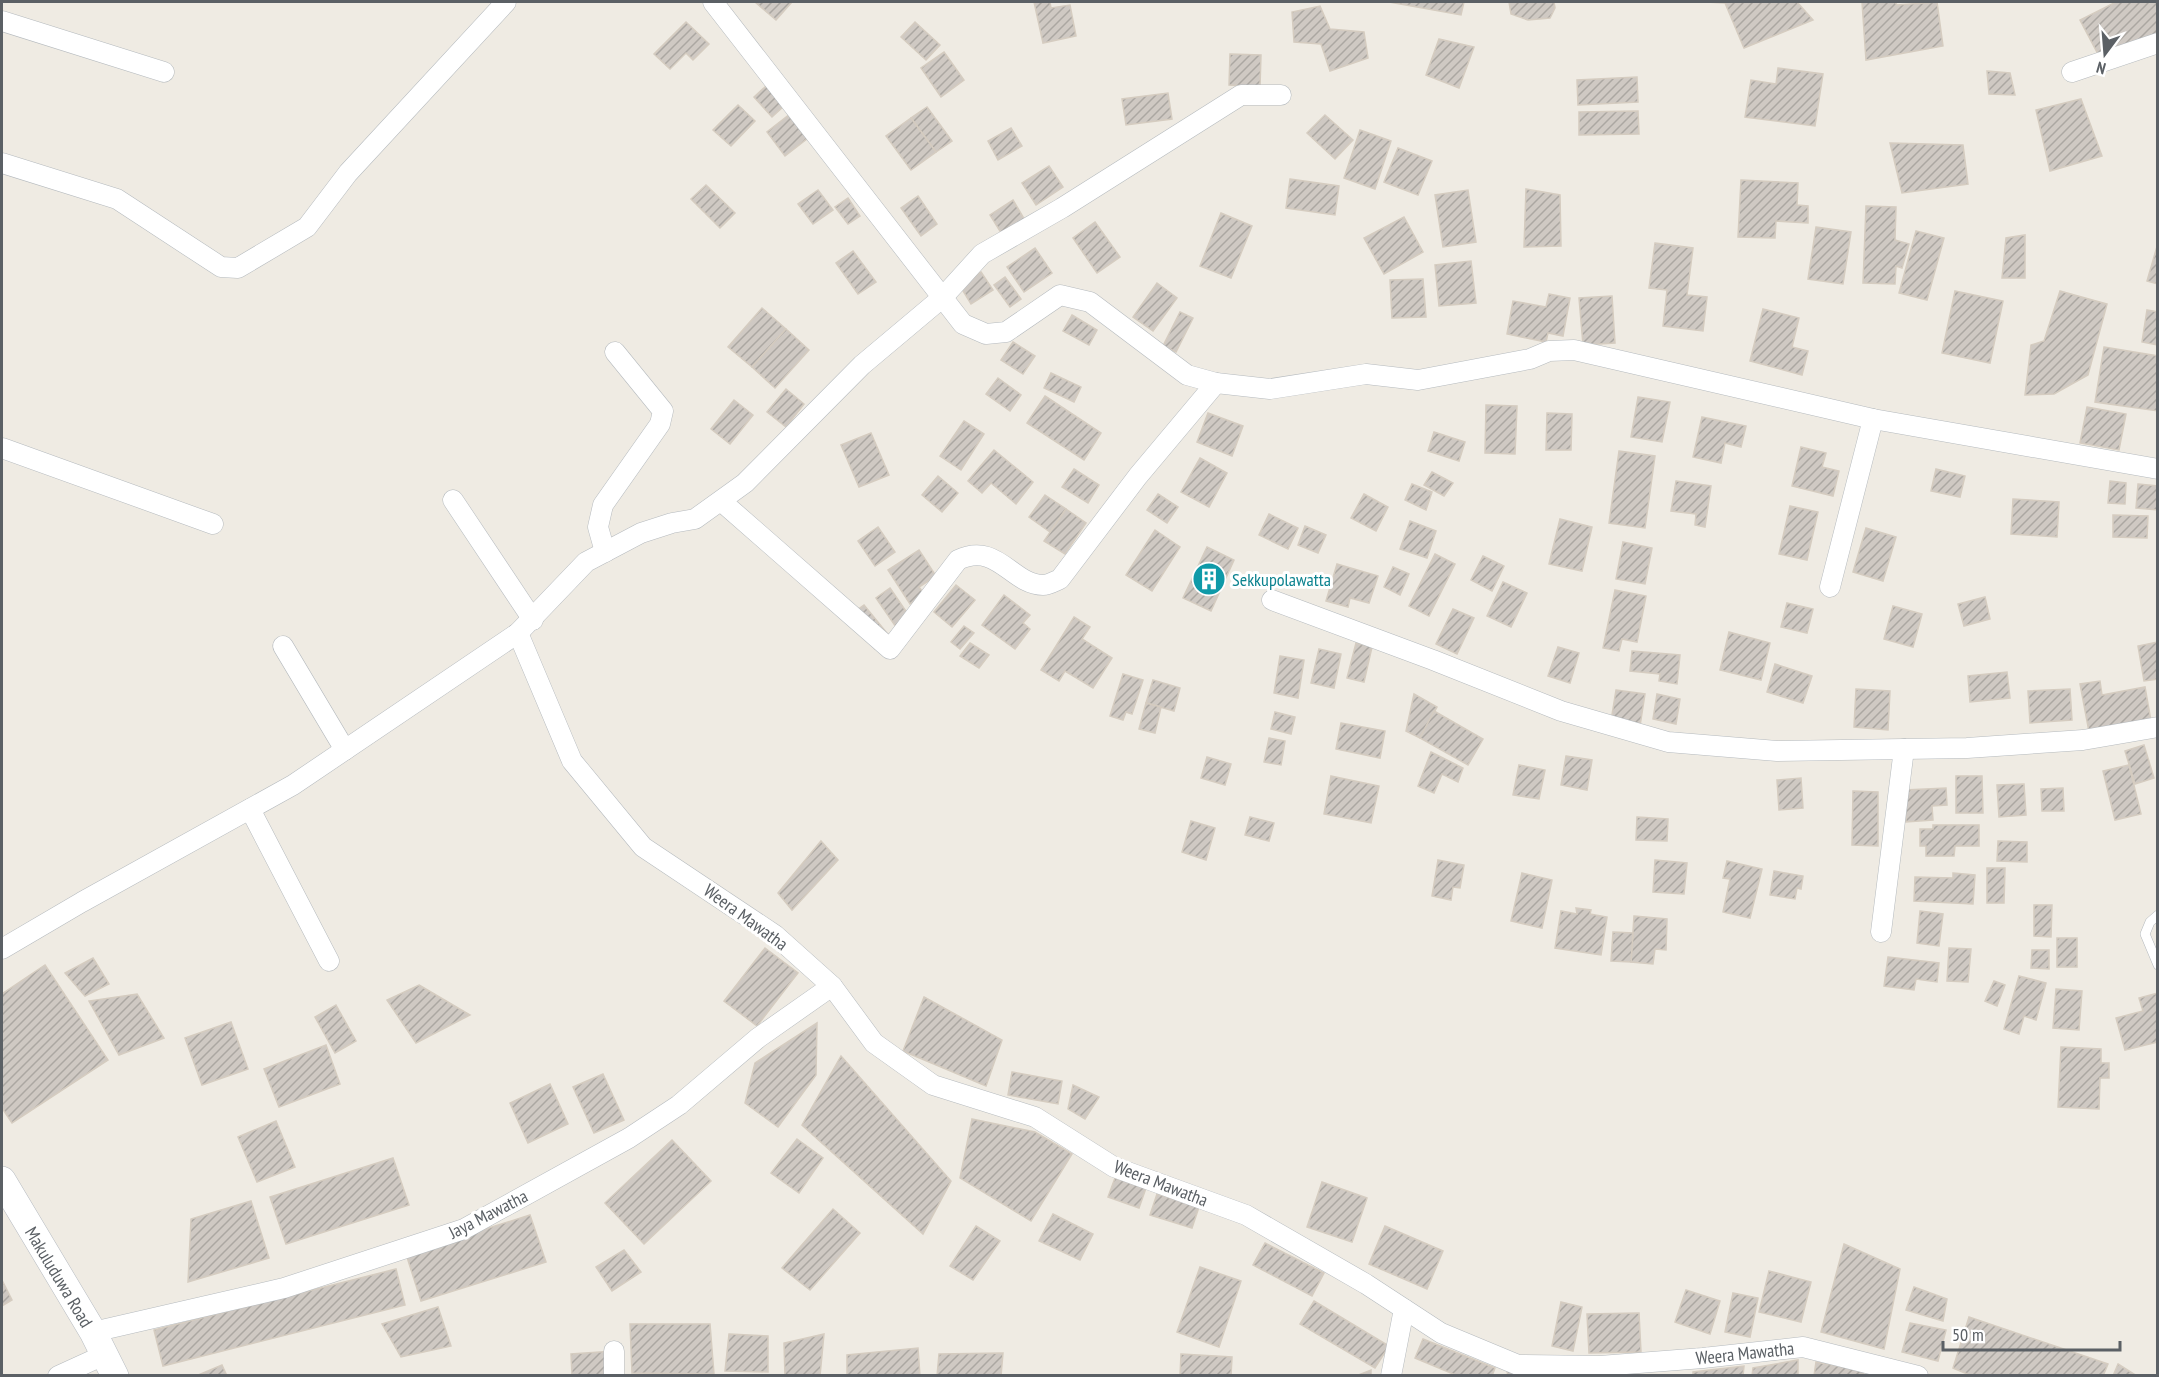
<svg xmlns="http://www.w3.org/2000/svg" width="2159" height="1377" viewBox="0 0 2159 1377" font-family="'PT Sans Narrow',sans-serif">
<style>
.building{fill:url(#building-hatch);stroke:#d5ccc0;stroke-width:1.5}
.lines{fill:none;stroke-linecap:round;stroke-linejoin:round}
.lane-casing{stroke:#b5babe;stroke-width:10}
.street-casing{stroke:#b5babe;stroke-width:21}
.secondary-casing{stroke:#b6bbc1;stroke-width:28}
.lane{stroke:#fff;stroke-width:9}
.street{stroke:#fff;stroke-width:20}
.secondary{stroke:#fff;stroke-width:27}
.labels{text-anchor:middle;dominant-baseline:central;stroke-width:6;stroke-linejoin:round;paint-order:stroke}
.culture-label{font-size:18px;fill:#0d838f;stroke:#fff;text-anchor:start}
.street-label{font-size:18px;fill:#5b6065;stroke:#fff}
</style>
<defs>
<pattern id="building-hatch" width="6" height="6" patternUnits="userSpaceOnUse" patternTransform="scale(1.5)"><rect width="6" height="6" fill="#cfc9c3"/><path d="M-1 1l2-2M0 6l6-6M5 7l2-2" fill="none" stroke="#aba7a2"/></pattern>
</defs>
<rect width="100%" height="100%" fill="#efebe3"/>
<g class="building">
<polygon points="755,2 792,2 776,20"/>
<polygon points="1034,2 1050,2 1051,8 1070,5 1076,36 1043,43"/>
<polygon points="1389,2 1464,2 1461,15"/>
<polygon points="1509,2 1554,2 1555,8 1550,18 1528,20 1511,14"/>
<polygon points="1706,2 1797,2 1813,20 1744,48 1725,3"/>
<polygon points="1862,2 1895,2 1897,5 1937,2 1943,46 1866,60"/>
<polygon points="2116,2 2158,2 2158,36 2098,54 2080,20"/>
<polygon points="1320,6 1330,29 1364,32 1368,58 1330,71 1321,44 1294,42 1292,12"/>
<polygon points="686,22 709,44 693,60 686,53 670,69 654,54"/>
<polygon points="915,22 940,45 926,60 901,37"/>
<polygon points="1439,39 1474,47 1459,88 1426,75"/>
<polygon points="944,52 964,80 941,97 921,68"/>
<polygon points="1230,54 1261,55 1260,87 1229,85"/>
<polygon points="1778,68 1823,74 1815,126 1745,117 1751,80 1776,84"/>
<polygon points="1987,71 2010,73 2015,95 1989,94"/>
<polygon points="1637,77 1638,102 1578,105 1577,80"/>
<polygon points="766,86 784,106 772,117 754,97"/>
<polygon points="1168,93 1172,119 1126,125 1122,99"/>
<polygon points="2081,99 2102,156 2050,171 2036,110"/>
<polygon points="738,105 755,121 731,146 713,130"/>
<polygon points="927,107 952,141 936,152 911,118"/>
<polygon points="1638,111 1639,134 1579,135 1579,112"/>
<polygon points="790,114 808,138 785,156 767,132"/>
<polygon points="1325,115 1353,140 1335,159 1307,133"/>
<polygon points="911,118 936,152 911,170 886,136"/>
<polygon points="1011,128 1022,146 998,160 988,141"/>
<polygon points="1360,130 1391,141 1375,189 1344,178"/>
<polygon points="1890,143 1963,145 1968,184 1902,193"/>
<polygon points="1398,148 1432,161 1418,195 1384,182"/>
<polygon points="1049,166 1063,187 1036,205 1022,183"/>
<polygon points="1290,179 1339,186 1335,215 1286,208"/>
<polygon points="1741,180 1798,183 1797,205 1808,206 1808,223 1776,221 1775,238 1738,237"/>
<polygon points="706,185 735,213 720,228 691,199"/>
<polygon points="1526,189 1560,195 1561,246 1524,247"/>
<polygon points="818,190 833,210 813,224 798,204"/>
<polygon points="1468,190 1476,242 1443,247 1435,195"/>
<polygon points="918,196 937,224 921,236 901,208"/>
<polygon points="848,198 860,216 848,224 835,207"/>
<polygon points="1013,200 1026,222 1003,236 990,215"/>
<polygon points="1866,206 1896,207 1895,240 1909,244 1902,268 1896,266 1895,284 1863,283"/>
<polygon points="1221,213 1252,226 1231,278 1200,266"/>
<polygon points="1404,217 1423,252 1384,274 1364,238"/>
<polygon points="1095,222 1120,257 1097,273 1073,238"/>
<polygon points="1816,227 1851,232 1843,284 1808,279"/>
<polygon points="1916,231 1944,238 1927,300 1899,293"/>
<polygon points="2025,235 2025,278 2002,278 2006,238"/>
<polygon points="1655,243 1693,248 1687,295 1707,297 1703,331 1663,326 1667,290 1649,288"/>
<polygon points="2158,243 2158,284 2147,281"/>
<polygon points="1035,248 1052,273 1024,292 1007,267"/>
<polygon points="853,251 876,282 858,294 836,263"/>
<polygon points="1471,261 1476,303 1439,306 1435,265"/>
<polygon points="981,272 993,290 971,304 960,286"/>
<polygon points="1005,277 1021,299 1010,307 994,285"/>
<polygon points="1423,279 1426,317 1392,318 1390,280"/>
<polygon points="1157,283 1177,298 1153,331 1133,317"/>
<polygon points="1955,291 2003,301 1990,363 1942,353"/>
<polygon points="2060,291 2107,304 2088,375 2054,394 2025,395 2031,345 2044,341"/>
<polygon points="1549,294 1570,298 1563,336 1548,333 1546,342 1507,334 1513,301 1546,307"/>
<polygon points="1612,296 1615,343 1583,345 1579,298"/>
<polygon points="762,308 786,329 752,367 728,347"/>
<polygon points="1763,309 1799,318 1792,347 1808,351 1802,375 1750,361"/>
<polygon points="2147,310 2158,312 2158,345 2142,342"/>
<polygon points="1180,312 1193,318 1176,352 1163,346"/>
<polygon points="1072,315 1097,330 1089,345 1063,331"/>
<polygon points="786,329 809,350 775,388 752,367"/>
<polygon points="1013,342 1035,356 1023,374 1001,360"/>
<polygon points="2104,347 2158,356 2158,411 2095,402"/>
<polygon points="1051,373 1081,387 1074,402 1044,388"/>
<polygon points="998,378 1021,395 1010,411 986,394"/>
<polygon points="786,389 804,404 786,427 767,412"/>
<polygon points="1045,396 1101,433 1084,460 1027,423"/>
<polygon points="1638,397 1670,402 1662,442 1631,437"/>
<polygon points="734,400 753,415 730,444 711,429"/>
<polygon points="1486,405 1517,406 1515,454 1485,453"/>
<polygon points="2087,407 2126,414 2119,450 2080,443"/>
<polygon points="1208,413 1243,426 1232,456 1197,442"/>
<polygon points="1547,413 1572,414 1571,450 1546,450"/>
<polygon points="1702,417 1746,426 1741,447 1725,443 1721,463 1693,457"/>
<polygon points="964,421 984,434 961,470 940,456"/>
<polygon points="1434,432 1465,442 1459,461 1428,451"/>
<polygon points="871,433 889,475 859,487 841,445"/>
<polygon points="1801,447 1826,453 1822,467 1839,471 1833,496 1792,486"/>
<polygon points="994,450 1033,482 1016,504 991,483 982,493 968,481"/>
<polygon points="1619,451 1655,456 1645,528 1609,523"/>
<polygon points="1200,458 1227,473 1209,507 1181,492"/>
<polygon points="1074,469 1099,485 1088,503 1062,487"/>
<polygon points="1936,469 1965,476 1960,497 1931,491"/>
<polygon points="1432,472 1453,483 1444,496 1424,485"/>
<polygon points="938,476 958,493 942,512 922,495"/>
<polygon points="1676,481 1711,486 1705,527 1695,525 1696,514 1671,511"/>
<polygon points="2110,481 2126,483 2125,504 2108,503"/>
<polygon points="1412,484 1432,492 1426,510 1405,500"/>
<polygon points="2138,484 2158,486 2158,510 2136,508"/>
<polygon points="1158,494 1178,507 1167,523 1147,510"/>
<polygon points="1364,494 1388,507 1376,531 1351,518"/>
<polygon points="1045,495 1066,509 1050,532 1029,517"/>
<polygon points="2013,499 2059,502 2057,537 2011,534"/>
<polygon points="1790,506 1818,512 1807,560 1779,554"/>
<polygon points="1066,509 1086,523 1065,554 1044,541"/>
<polygon points="1269,514 1298,528 1288,549 1259,535"/>
<polygon points="2113,515 2148,516 2147,538 2113,537"/>
<polygon points="1560,519 1592,527 1582,571 1549,564"/>
<polygon points="1410,521 1436,531 1427,558 1400,549"/>
<polygon points="1305,526 1326,535 1318,553 1298,545"/>
<polygon points="878,527 895,552 875,566 858,541"/>
<polygon points="1866,528 1896,537 1883,581 1853,572"/>
<polygon points="1155,530 1180,547 1152,591 1126,575"/>
<polygon points="1623,542 1652,548 1645,584 1616,579"/>
<polygon points="1207,547 1234,560 1211,611 1183,598"/>
<polygon points="919,550 936,576 919,587 925,595 910,604 888,570"/>
<polygon points="1435,554 1455,564 1429,616 1409,606"/>
<polygon points="1483,556 1504,566 1492,591 1471,580"/>
<polygon points="1337,564 1378,576 1369,603 1350,598 1348,607 1326,601"/>
<polygon points="1393,567 1409,574 1400,595 1384,587"/>
<polygon points="1503,582 1527,593 1511,627 1487,616"/>
<polygon points="956,585 975,600 952,627 934,612"/>
<polygon points="890,588 910,617 896,627 876,598"/>
<polygon points="1615,590 1646,596 1637,642 1622,639 1619,651 1603,648"/>
<polygon points="1004,595 1030,615 1023,623 1030,629 1015,649 982,625"/>
<polygon points="1985,597 1990,619 1964,626 1958,604"/>
<polygon points="1787,603 1813,609 1807,633 1781,627"/>
<polygon points="864,605 890,637 875,649 849,616"/>
<polygon points="1893,606 1922,614 1913,647 1884,639"/>
<polygon points="1453,609 1474,618 1457,654 1436,644"/>
<polygon points="1074,617 1090,627 1082,639 1112,658 1093,688 1065,671 1059,681 1041,670"/>
<polygon points="964,626 974,633 960,649 951,642"/>
<polygon points="1729,632 1770,643 1761,680 1720,670"/>
<polygon points="2158,642 2158,679 2144,681 2138,646"/>
<polygon points="970,643 989,655 979,668 960,656"/>
<polygon points="1356,643 1372,647 1364,682 1347,678"/>
<polygon points="1558,647 1579,653 1570,683 1548,676"/>
<polygon points="1319,649 1341,654 1334,688 1311,683"/>
<polygon points="1632,651 1680,655 1677,684 1659,681 1660,674 1630,671"/>
<polygon points="1280,656 1304,660 1298,698 1274,693"/>
<polygon points="1775,664 1812,676 1803,703 1767,692"/>
<polygon points="2007,672 2010,698 1970,702 1968,676"/>
<polygon points="1123,674 1143,680 1132,714 1126,712 1123,720 1110,716"/>
<polygon points="1153,680 1180,688 1174,711 1146,703"/>
<polygon points="2100,681 2102,695 2145,687 2151,721 2089,732 2080,684"/>
<polygon points="1856,689 1890,691 1888,730 1854,727"/>
<polygon points="2070,689 2072,720 2030,723 2028,691"/>
<polygon points="1616,690 1645,694 1640,726 1611,721"/>
<polygon points="1414,694 1437,707 1420,738 1406,731"/>
<polygon points="1657,694 1680,699 1676,724 1653,719"/>
<polygon points="1146,703 1161,707 1155,733 1139,729"/>
<polygon points="1434,711 1483,739 1468,765 1420,738"/>
<polygon points="1275,712 1295,717 1291,734 1271,729"/>
<polygon points="1341,723 1385,731 1380,758 1336,749"/>
<polygon points="1269,738 1285,741 1281,765 1264,762"/>
<polygon points="2144,745 2154,778 2135,784 2125,751"/>
<polygon points="1431,752 1463,768 1458,782 1442,774 1434,793 1418,786"/>
<polygon points="1566,756 1592,760 1587,790 1561,785"/>
<polygon points="1207,757 1231,764 1225,785 1201,778"/>
<polygon points="1519,765 1545,770 1539,799 1513,795"/>
<polygon points="2129,765 2141,814 2115,820 2103,771"/>
<polygon points="1331,776 1379,786 1371,823 1324,814"/>
<polygon points="1956,776 1982,776 1983,813 1956,813"/>
<polygon points="1801,778 1803,808 1779,810 1777,780"/>
<polygon points="2024,784 2026,815 1999,817 1997,785"/>
<polygon points="1946,788 1947,805 1932,806 1933,820 1906,822 1905,790"/>
<polygon points="2063,788 2064,811 2042,811 2041,789"/>
<polygon points="1853,791 1878,792 1878,846 1852,845"/>
<polygon points="1250,817 1274,823 1269,841 1245,835"/>
<polygon points="1637,817 1668,819 1667,841 1636,840"/>
<polygon points="1191,821 1215,828 1206,860 1182,852"/>
<polygon points="1933,825 1979,825 1979,846 1955,846 1954,856 1926,856 1926,846 1920,846 1920,829 1933,829"/>
<polygon points="821,841 838,860 792,910 778,893"/>
<polygon points="1998,841 2027,842 2027,862 1997,861"/>
<polygon points="1438,860 1464,865 1460,888 1453,887 1451,900 1432,896"/>
<polygon points="1655,860 1687,863 1684,894 1653,892"/>
<polygon points="1727,861 1762,869 1750,918 1723,912 1730,879 1723,878"/>
<polygon points="1987,868 2005,868 2004,903 1987,903"/>
<polygon points="1774,871 1803,876 1801,889 1797,888 1795,899 1770,895"/>
<polygon points="1522,873 1552,880 1542,928 1511,921"/>
<polygon points="1953,873 1975,875 1973,904 1914,901 1915,877 1953,878"/>
<polygon points="2034,905 2052,905 2051,937 2034,936"/>
<polygon points="1576,908 1591,910 1590,914 1607,917 1601,955 1555,948 1561,911 1577,914"/>
<polygon points="1920,911 1943,914 1939,946 1917,943"/>
<polygon points="1634,916 1667,919 1666,950 1655,949 1653,964 1631,962"/>
<polygon points="1613,932 1633,933 1631,962 1611,961"/>
<rect x="2057" y="938" width="20" height="29"/>
<polygon points="765,948 798,973 757,1026 724,1001"/>
<polygon points="1949,948 1971,949 1968,982 1947,981"/>
<polygon points="2032,950 2049,950 2049,969 2031,968"/>
<polygon points="1888,957 1939,963 1937,982 1916,979 1914,990 1884,986"/>
<polygon points="93,958 109,984 85,996 65,973"/>
<polygon points="45,965 108,1060 12,1123 2,1108 2,994"/>
<polygon points="2019,976 2046,983 2036,1020 2024,1016 2019,1034 2004,1029"/>
<polygon points="1994,981 2005,985 1997,1006 1985,1001"/>
<polygon points="419,985 470,1015 416,1043 387,1000"/>
<polygon points="2056,989 2082,991 2079,1030 2053,1028"/>
<polygon points="2158,993 2158,1042 2125,1050 2116,1018 2143,1011 2139,998"/>
<polygon points="137,994 164,1038 119,1055 89,1001"/>
<polygon points="924,997 1002,1040 986,1086 903,1051"/>
<polygon points="336,1005 356,1041 335,1053 315,1017"/>
<polygon points="231,1022 248,1069 202,1085 185,1038"/>
<polygon points="817,1023 816,1075 778,1127 745,1103 755,1063"/>
<polygon points="326,1045 340,1084 279,1107 264,1069"/>
<polygon points="2061,1047 2101,1049 2101,1063 2109,1063 2109,1078 2100,1078 2099,1109 2058,1107"/>
<polygon points="841,1056 951,1181 923,1234 802,1125"/>
<polygon points="1012,1072 1062,1081 1058,1104 1008,1095"/>
<polygon points="603,1074 624,1120 594,1133 573,1087"/>
<polygon points="550,1084 568,1124 528,1143 510,1103"/>
<polygon points="1073,1085 1099,1097 1085,1119 1068,1109"/>
<polygon points="972,1119 1035,1132 1072,1154 1031,1221 960,1178"/>
<polygon points="276,1121 295,1167 257,1182 238,1137"/>
<polygon points="797,1139 823,1158 799,1193 771,1173"/>
<polygon points="672,1140 711,1181 644,1244 605,1203"/>
<polygon points="393,1158 409,1205 286,1244 270,1197"/>
<polygon points="1115,1178 1146,1188 1139,1208 1108,1197"/>
<polygon points="1322,1182 1367,1198 1352,1242 1307,1227"/>
<polygon points="1157,1194 1199,1207 1192,1228 1150,1215"/>
<polygon points="251,1201 269,1258 188,1282 191,1219"/>
<polygon points="833,1209 860,1233 810,1290 782,1268"/>
<polygon points="1053,1214 1093,1234 1080,1260 1039,1241"/>
<polygon points="530,1215 546,1262 421,1301 406,1254"/>
<polygon points="976,1226 1000,1241 973,1280 950,1266"/>
<polygon points="1385,1226 1443,1251 1427,1289 1369,1264"/>
<polygon points="1265,1243 1324,1273 1312,1296 1253,1265"/>
<polygon points="1844,1244 1900,1269 1884,1349 1821,1332"/>
<polygon points="624,1250 641,1272 612,1291 596,1267"/>
<polygon points="1200,1267 1241,1281 1219,1347 1177,1332"/>
<polygon points="396,1269 405,1305 163,1366 154,1330"/>
<polygon points="1769,1271 1811,1282 1801,1322 1759,1312"/>
<polygon points="2,1280 12,1300 2,1306"/>
<polygon points="1914,1287 1947,1299 1943,1321 1906,1310"/>
<polygon points="1686,1290 1720,1301 1710,1334 1675,1322"/>
<polygon points="1733,1293 1758,1298 1750,1337 1725,1332"/>
<polygon points="1314,1301 1389,1346 1375,1368 1300,1324"/>
<polygon points="1561,1302 1582,1307 1573,1351 1552,1346"/>
<polygon points="438,1307 451,1346 401,1357 382,1324"/>
<polygon points="1639,1313 1641,1352 1589,1353 1587,1314"/>
<polygon points="1969,1317 2108,1364 2103,1376 1972,1376 1953,1368"/>
<polygon points="1910,1323 1946,1330 1938,1361 1902,1352"/>
<polygon points="630,1324 710,1324 714,1374 632,1373"/>
<polygon points="729,1334 768,1336 768,1372 725,1371"/>
<polygon points="824,1334 820,1376 785,1376 784,1343"/>
<polygon points="1423,1339 1495,1368 1492,1376 1458,1376 1415,1358"/>
<polygon points="918,1348 920,1376 847,1376 847,1355"/>
<polygon points="614,1351 610,1376 572,1376 571,1354"/>
<polygon points="1003,1353 1001,1376 937,1376 939,1354"/>
<polygon points="1181,1354 1232,1357 1231,1376 1180,1376"/>
<polygon points="1798,1360 1798,1376 1752,1376 1753,1368"/>
<polygon points="1816,1362 1864,1371 1863,1376 1814,1376"/>
<polygon points="2118,1364 2137,1376 2113,1376"/>
<polygon points="222,1365 227,1376 196,1376"/>
<polygon points="1744,1366 1743,1376 1693,1376 1693,1372"/>
<polygon points="1371,1370 1371,1376 1356,1376"/>
<polygon points="1507,1371 1546,1373 1547,1376 1508,1376"/>
</g>
<g class="lines">
<defs>
<polyline id="lane" points="2158,915 2150,922 2145,934 2158,965"/>
<g id="street">
<polyline points="713,2 963,324 986,334 1006,332 1060,295 1090,302 1187,375 1216,383 1270,389 1366,374 1418,380 1530,359 1549,351 1574,350 1873,419 2158,469"/>
<polyline points="2,21 164,72"/>
<polyline points="2072,72 2158,43"/>
<polyline points="2,163 117,199 221,267 238,268 307,227 348,173 506,2"/>
<polyline points="2,448 213,524"/>
<polyline points="453,500 533,620"/>
<path d="M721,501L890,649L958,560C997,541 1012,585 1043,585C1049,585 1055,581 1060,579L1138,476L1216,383"/>
<polyline points="605,552 598,527 603,505 660,424 663,411 615,352"/>
<polyline points="1830,587 1873,419"/>
<polyline points="1272,600 1433,660 1561,711 1668,742 1777,751 1967,748 2083,740 2158,727"/>
<polyline points="518,633 572,761 643,847 775,935 832,986 874,1043 933,1085 1035,1117 1114,1167 1246,1215 1366,1284 1441,1333 1518,1365 1600,1366 1703,1358 1803,1347 1918,1376"/>
<polyline points="283,646 345,750"/>
<polyline points="250,809 329,961"/>
<polyline points="1881,932 1904,749"/>
<polyline points="2,949 82,902 293,785 518,633 586,562 641,533 672,523 695,519 745,483 862,365 943,297 982,254 1062,208 1241,95 1281,95"/>
<polyline points="93,1332 284,1288 464,1229 629,1138 679,1105 758,1038 832,986"/>
<polyline points="614,1351 614,1376"/>
<polyline points="58,1376 104,1355"/>
<polyline points="1391,1376 1404,1309"/>
</g>
<polyline id="secondary" points="2,1180 93,1332 115,1376"/>
</defs>
<use href="#lane" class="lane-casing"/>
<use href="#street" class="street-casing"/>
<use href="#secondary" class="secondary-casing"/>
<use href="#lane" class="lane"/>
<use href="#street" class="street"/>
<use href="#secondary" class="secondary"/>
</g>
<defs>
<symbol id="building-disc" viewBox="-11 -11 22 22"><circle r="9.5" fill="#0f9aa8" stroke="#fff"/><path d="M-4-6H4V6H1V3H-1V6H-4ZM-2.5-4.3h1.7v1.8h-1.7ZM.8-4.3h1.7v1.8H.8ZM-2.5-1h1.7V.8h-1.7ZM.8-1h1.7V.8H.8Z" fill="#fff"/></symbol>
</defs>
<g fill-rule="evenodd">
<use href="#building-disc" x="1190" y="560" width="38" height="38"/>
</g>
<g class="labels">
<g class="culture-label">
<text x="1232" y="579">Sekkupolawatta</text>
</g>
<g class="street-label">
<text transform="translate(746 917) rotate(36)">Weera Mawatha</text>
<text transform="translate(1161 1183) rotate(21)">Weera Mawatha</text>
<text transform="translate(488 1214) rotate(-27)">Jaya Mawatha</text>
<text transform="translate(59 1277) rotate(59)">Makuluduwa Road</text>
<text transform="translate(1745 1353) rotate(-6)">Weera Mawatha</text>
</g>
</g>
<rect width="2159" height="1377" fill="none" stroke="#5b6065" stroke-width="6"/>
<g transform="translate(2105 54) rotate(196)" stroke="#ffffff" stroke-width="4.5" paint-order="stroke">
<path d="M0-4.5L10 22L0 15L-10 22Z" fill="#5b6065"/>
<text y="-9" font-size="16" font-weight="bold" text-anchor="middle" fill="#5b6065">N</text>
</g>
<path d="M1943 1341v9h177v-9" fill="none" stroke="#5b6065" stroke-width="3"/>
<text x="1952" y="1341" font-size="18" fill="#5b6065" stroke="#ffffff" stroke-width="4.5" paint-order="stroke">50 m</text>
</svg>
